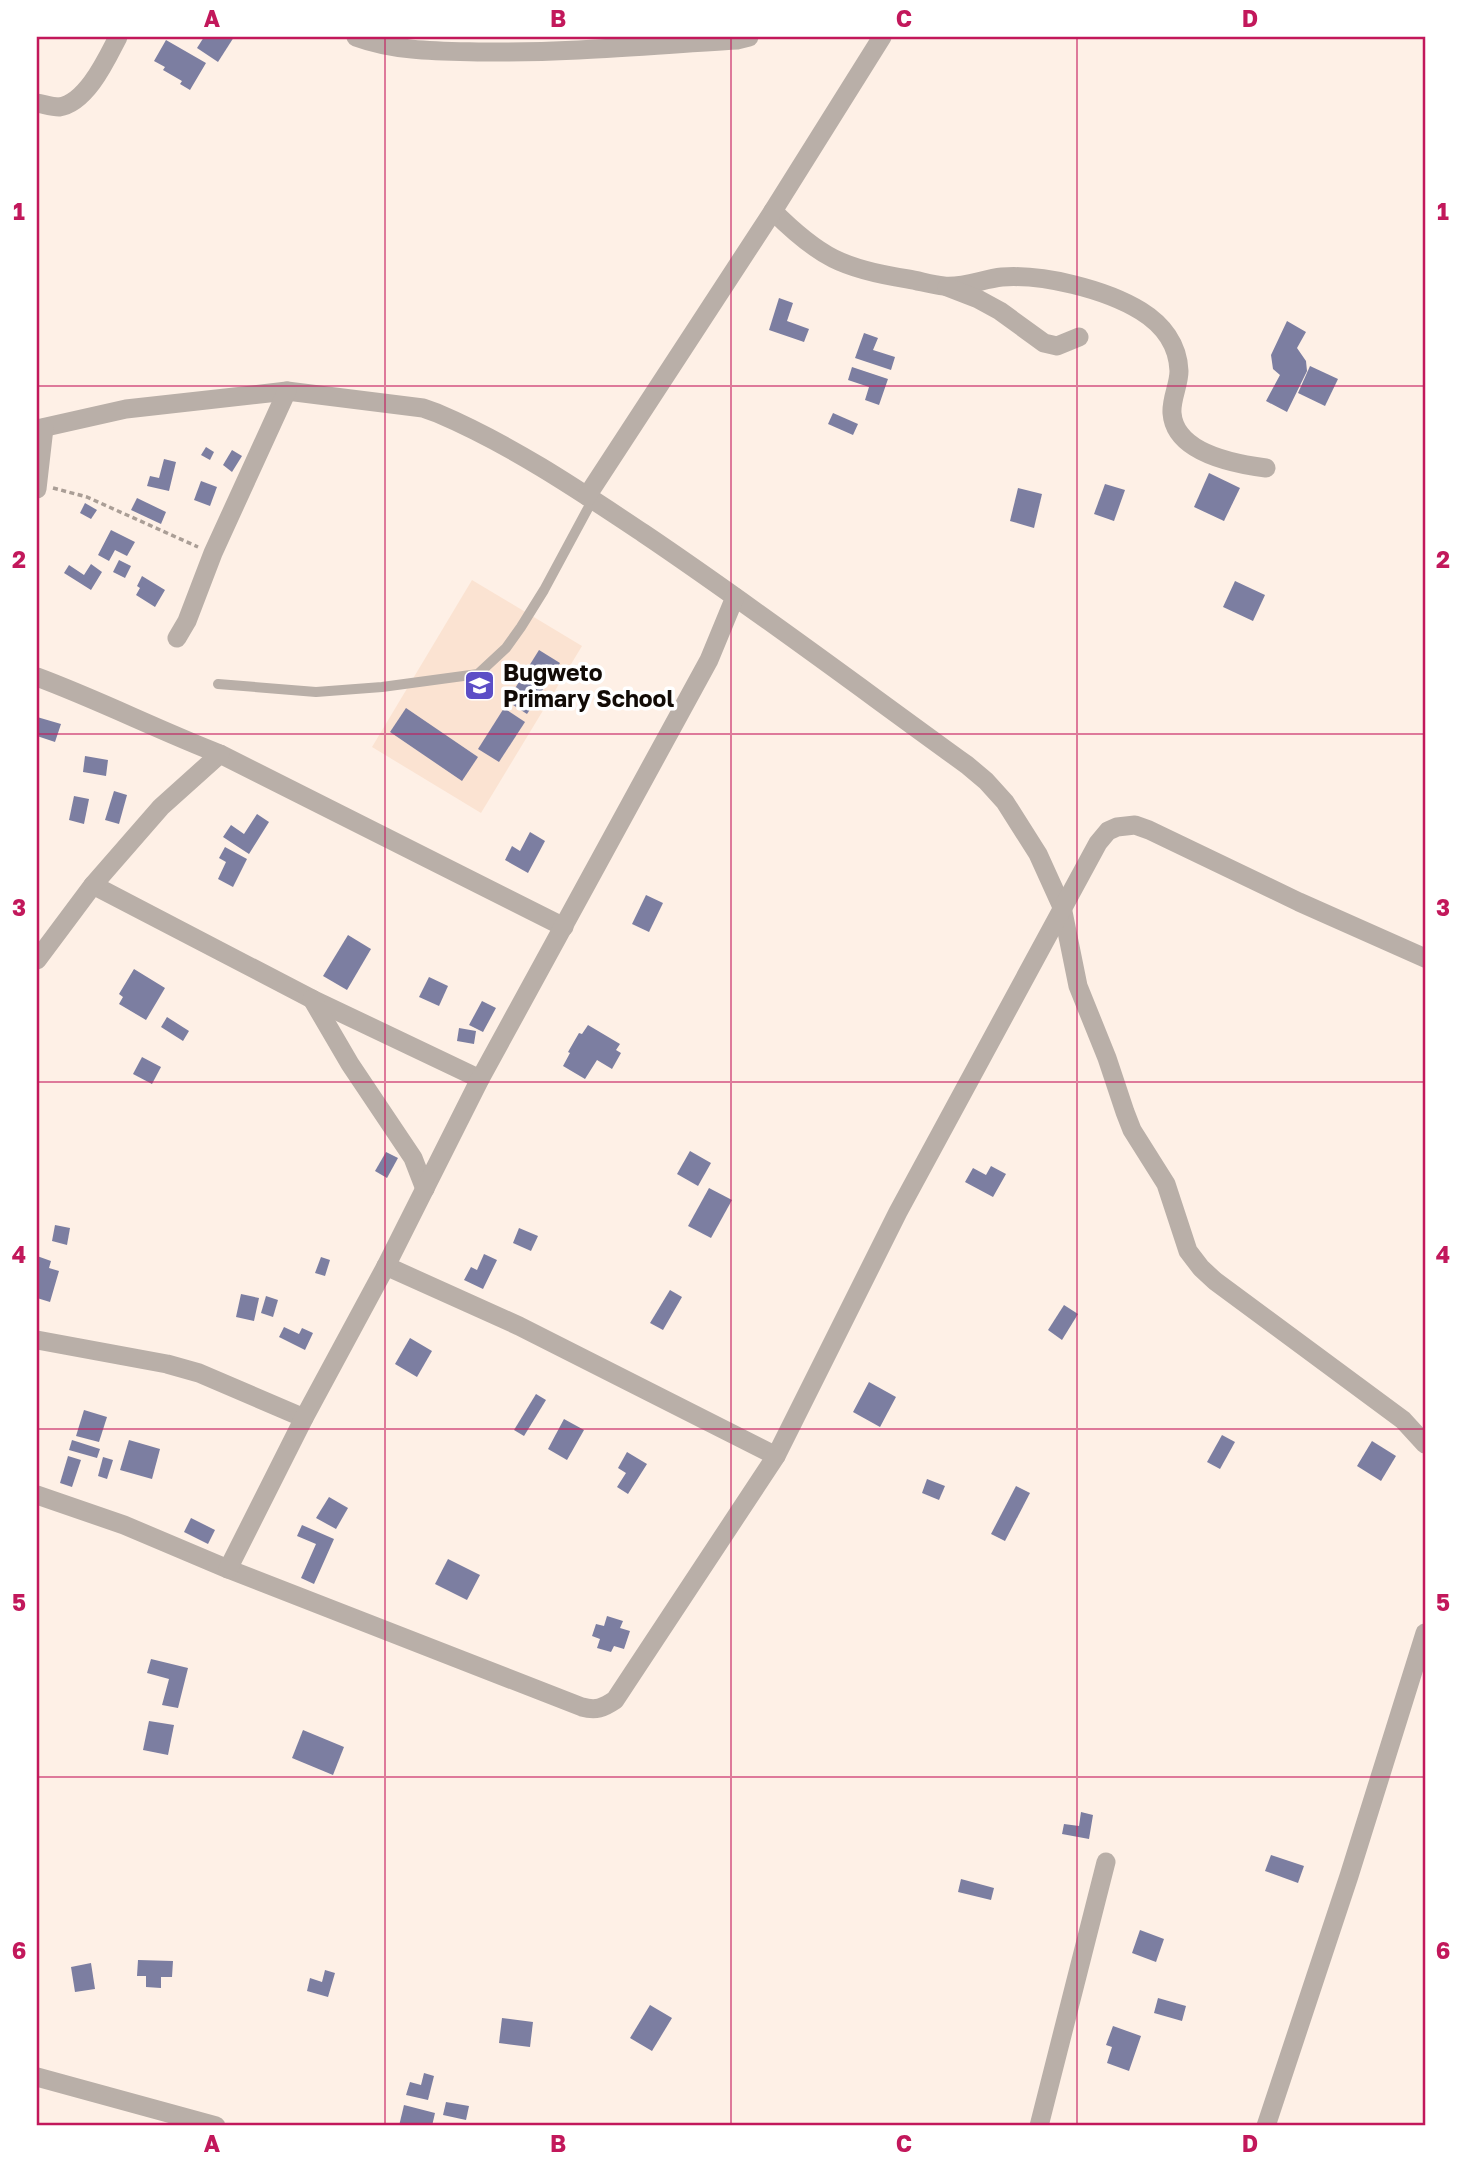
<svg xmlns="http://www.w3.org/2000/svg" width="1462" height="2163" viewBox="0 0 1462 2163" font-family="'Golos Text',sans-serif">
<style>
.built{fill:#fbe3d2}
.building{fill:#7c7ea1}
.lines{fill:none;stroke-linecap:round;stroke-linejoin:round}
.path{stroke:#aa9e96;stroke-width:3.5;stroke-dasharray:5 3.5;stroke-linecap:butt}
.lane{stroke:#b9afa8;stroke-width:10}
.street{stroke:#b9afa8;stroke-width:19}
.grid{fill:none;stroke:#c2185b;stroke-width:2;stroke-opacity:0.55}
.labels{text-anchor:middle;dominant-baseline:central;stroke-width:7;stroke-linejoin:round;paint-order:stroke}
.poi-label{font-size:23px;font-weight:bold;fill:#120b06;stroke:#fff;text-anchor:start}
.neatline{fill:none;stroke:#c2185b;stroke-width:2.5}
.grid-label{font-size:23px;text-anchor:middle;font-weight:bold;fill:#c2185b}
</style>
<rect width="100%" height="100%" fill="#fef0e6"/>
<polygon class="built" points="472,580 582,646 481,813 372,747"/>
<g class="building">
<polygon points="204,37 234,37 218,62 197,48"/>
<polygon points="166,40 206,63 190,90 180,84 182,81 163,70 165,67 154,61"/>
<polygon points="779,298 793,303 787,321 809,329 804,342 769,330"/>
<polygon points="1287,321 1306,332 1297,348 1306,361 1307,371 1287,412 1266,401 1280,375 1273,369 1271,355"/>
<polygon points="864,333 878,338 873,350 895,357 891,370 855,358"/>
<polygon points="1310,366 1338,379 1325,406 1298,393"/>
<polygon points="852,367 888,379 879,405 865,400 869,387 848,380"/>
<polygon points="833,413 858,424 853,435 828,424"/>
<polygon points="206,447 214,452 210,460 201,455"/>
<polygon points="232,450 242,456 232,472 223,465"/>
<polygon points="164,459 176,462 169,491 147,486 150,476 159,478"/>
<polygon points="1209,473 1240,488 1224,521 1194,507"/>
<polygon points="201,481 217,487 210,506 194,500"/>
<polygon points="1105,484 1125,490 1114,521 1094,514"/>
<polygon points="1018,488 1042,494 1034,528 1010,521"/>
<polygon points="137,498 166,512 161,524 131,510"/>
<polygon points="85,503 97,510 91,519 80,513"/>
<polygon points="111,530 135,542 127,556 115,550 109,561 98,555"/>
<polygon points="119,560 131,566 125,578 113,572"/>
<polygon points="91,564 102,572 91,590 64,573 69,565 84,575"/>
<polygon points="142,576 165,590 155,607 136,595 140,588 137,586"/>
<polygon points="1235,581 1265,595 1253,621 1223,607"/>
<polygon points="539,650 560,663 527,714 507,701"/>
<polygon points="406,708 478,757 462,781 390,732"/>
<polygon points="504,708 525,722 499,762 478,749"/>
<polygon points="37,717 61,724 55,742 37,736"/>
<polygon points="85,756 108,760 106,776 83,772"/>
<polygon points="114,791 127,795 119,824 105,820"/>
<polygon points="74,796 89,799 84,824 69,820"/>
<polygon points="257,814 269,822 249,854 223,837 231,825 244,834"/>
<polygon points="530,832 545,841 528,873 505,860 512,846 520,851"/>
<polygon points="225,847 247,859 233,887 218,879 226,862 219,858"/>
<polygon points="646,895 663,903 649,932 632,924"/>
<polygon points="348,935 371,949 347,990 323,976"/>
<polygon points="134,969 165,988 146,1020 119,1004 123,997 119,994"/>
<polygon points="429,977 448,986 439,1006 419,997"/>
<polygon points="482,1001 496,1008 483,1032 469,1025"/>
<polygon points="167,1017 189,1031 183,1041 161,1027"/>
<polygon points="588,1025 620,1044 616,1050 621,1053 612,1069 597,1060 585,1079 563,1066 570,1053 568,1052 579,1033 582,1034"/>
<polygon points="459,1028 476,1031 474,1044 457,1041"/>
<polygon points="142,1057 161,1067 152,1084 133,1074"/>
<polygon points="690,1151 711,1163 698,1186 677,1174"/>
<polygon points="386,1152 398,1158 387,1178 375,1171"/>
<polygon points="991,1166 1006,1174 993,1197 965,1182 973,1168 986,1175"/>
<polygon points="709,1188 732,1200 711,1238 688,1226"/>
<polygon points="55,1225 70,1228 67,1245 52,1241"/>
<polygon points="519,1228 538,1236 531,1251 513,1243"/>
<polygon points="484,1254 497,1260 483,1289 464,1280 471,1267 477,1270"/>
<polygon points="37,1256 51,1261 49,1268 59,1271 50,1302 37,1298"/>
<polygon points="321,1257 330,1260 325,1276 315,1273"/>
<polygon points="670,1290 682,1297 663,1330 650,1323"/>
<polygon points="241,1294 259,1298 254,1321 236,1317"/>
<polygon points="266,1296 278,1300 273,1317 261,1313"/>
<polygon points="1064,1305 1078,1314 1062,1340 1048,1330"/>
<polygon points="284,1327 299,1334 302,1328 313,1333 305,1350 279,1337"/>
<polygon points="410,1338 432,1351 417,1377 395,1364"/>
<polygon points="869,1382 896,1397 880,1427 853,1412"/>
<polygon points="536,1394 546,1400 524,1436 514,1430"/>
<polygon points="84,1410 107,1417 99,1442 76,1436"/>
<polygon points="564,1419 584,1430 567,1460 548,1449"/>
<polygon points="1222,1435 1235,1442 1220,1469 1207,1462"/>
<polygon points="72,1440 100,1449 97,1458 69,1450"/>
<polygon points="129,1440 160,1449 152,1479 120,1470"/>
<polygon points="1372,1441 1396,1456 1381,1481 1357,1466"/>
<polygon points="627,1452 647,1464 628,1494 617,1487 626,1473 618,1468"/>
<polygon points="68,1456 81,1460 72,1487 60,1483"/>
<polygon points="103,1457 113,1460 107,1479 98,1476"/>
<polygon points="927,1479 945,1486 939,1500 922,1493"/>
<polygon points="1016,1486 1030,1493 1005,1541 991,1534"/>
<polygon points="329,1497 348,1508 336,1529 316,1518"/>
<polygon points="191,1518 215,1530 208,1544 184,1532"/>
<polygon points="302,1525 334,1539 314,1584 301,1578 316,1544 297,1536"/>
<polygon points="448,1559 480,1575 467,1600 435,1584"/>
<polygon points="607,1616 623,1621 620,1628 630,1631 624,1649 614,1646 611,1652 597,1648 600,1639 592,1636 596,1624 604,1626"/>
<polygon points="151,1659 188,1668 178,1708 162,1705 169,1679 147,1673"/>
<polygon points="149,1721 174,1725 168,1755 143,1750"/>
<polygon points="303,1730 344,1747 333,1775 292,1758"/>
<polygon points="1081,1812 1093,1815 1089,1839 1062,1834 1064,1824 1079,1826"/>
<polygon points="1271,1855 1304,1866 1298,1883 1265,1871"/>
<polygon points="961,1879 994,1888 991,1900 958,1892"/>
<polygon points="1140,1930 1164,1939 1156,1962 1132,1953"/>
<polygon points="138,1960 173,1961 172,1977 161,1977 161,1988 146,1987 146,1976 137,1976"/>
<polygon points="91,1963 95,1989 75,1992 71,1967"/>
<polygon points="325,1970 335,1973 328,1997 307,1991 310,1978 322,1982"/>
<polygon points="1158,1998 1186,2006 1182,2021 1154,2013"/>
<polygon points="650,2005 672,2018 652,2051 630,2038"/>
<polygon points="502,2018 533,2022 530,2047 499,2043"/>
<polygon points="1113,2026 1141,2036 1129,2071 1107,2063 1112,2047 1106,2045"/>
<polygon points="424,2073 434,2076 428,2100 406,2095 410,2082 421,2085"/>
<polygon points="446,2102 469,2106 466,2120 443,2115"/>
<polygon points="404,2105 435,2113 432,2126 399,2126"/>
</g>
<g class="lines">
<polyline class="path" points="53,488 87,497 198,547"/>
<polyline class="lane" points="218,684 316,692 382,687 478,674 506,648 521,627 544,590 593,499"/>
<g class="street">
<path d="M356,37C397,52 441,51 484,52C569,53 652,45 737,40L749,37"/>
<path d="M37,103C43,104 52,107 59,107C87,103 107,58 118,37"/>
<path d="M773,211C819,257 843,269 908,279C920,281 932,285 944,286C963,288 983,279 1002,277C1043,274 1105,289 1141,311C1162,324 1178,344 1179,371C1179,385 1171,399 1172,413C1175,453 1235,464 1266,468"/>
<polyline points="947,287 978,299 1000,311 1044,343 1057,346 1079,337"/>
<path d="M37,429L126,409L287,391L423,408L437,413C510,444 577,489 643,533C753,607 859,687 967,765L986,781L1005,802L1038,854L1062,907L1078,986L1107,1058L1125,1112L1132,1130L1166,1184L1188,1251L1201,1268L1215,1281L1403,1420L1425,1444"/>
<polyline points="37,489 44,428"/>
<polyline points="587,496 773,211 882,37"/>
<polyline points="177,638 187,621 213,553 287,391"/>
<path d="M37,677C99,700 158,730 220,754L564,927"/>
<polyline points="93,885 312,999 480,1079"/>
<polyline points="37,960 93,885 161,807 220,754"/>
<polyline points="312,999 350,1064 413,1158 425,1189"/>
<polyline points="386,1266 519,1326 776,1456"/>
<polyline points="37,1340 167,1364 199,1373 304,1418"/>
<path d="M37,1495L124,1525L228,1569L582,1707C596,1711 603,1708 615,1700L776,1456L898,1212L1098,843L1108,831L1117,827L1135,825L1149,830L1299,902L1425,958"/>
<polyline points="228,1569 304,1418 386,1266 480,1079 709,660 735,597"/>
<polyline points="37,2077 216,2126"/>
<polyline points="1039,2126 1106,1862"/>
<polyline points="1266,2126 1349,1876 1425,1633"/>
</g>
</g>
<path class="grid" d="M385,37V2126M731,37V2126M1077,37V2126M37,386H1425M37,734H1425M37,1082H1425M37,1429H1425M37,1777H1425"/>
<defs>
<symbol id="school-square" viewBox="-11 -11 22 22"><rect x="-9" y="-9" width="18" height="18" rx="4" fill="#5c4ec6" stroke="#fff"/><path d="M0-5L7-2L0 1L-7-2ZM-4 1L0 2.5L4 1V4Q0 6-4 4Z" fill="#fff"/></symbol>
</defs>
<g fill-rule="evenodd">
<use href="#school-square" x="462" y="668" width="35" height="35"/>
</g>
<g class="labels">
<g class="poi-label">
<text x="503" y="672">Bugweto<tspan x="503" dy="26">Primary School</tspan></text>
</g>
</g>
<rect width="1462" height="2163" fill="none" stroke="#ffffff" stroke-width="77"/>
<rect x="38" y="38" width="1386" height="2086" class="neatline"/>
<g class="grid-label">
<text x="212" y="27">A</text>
<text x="558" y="27">B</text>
<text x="904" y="27">C</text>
<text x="1250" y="27">D</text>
<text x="19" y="220">1</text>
<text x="1443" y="220">1</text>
<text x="19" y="568">2</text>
<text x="1443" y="568">2</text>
<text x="19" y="916">3</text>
<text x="1443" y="916">3</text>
<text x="19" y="1263">4</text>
<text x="1443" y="1263">4</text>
<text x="19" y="1611">5</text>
<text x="1443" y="1611">5</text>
<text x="19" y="1959">6</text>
<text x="1443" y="1959">6</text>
<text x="212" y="2152">A</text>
<text x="558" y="2152">B</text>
<text x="904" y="2152">C</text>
<text x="1250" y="2152">D</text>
</g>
</svg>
